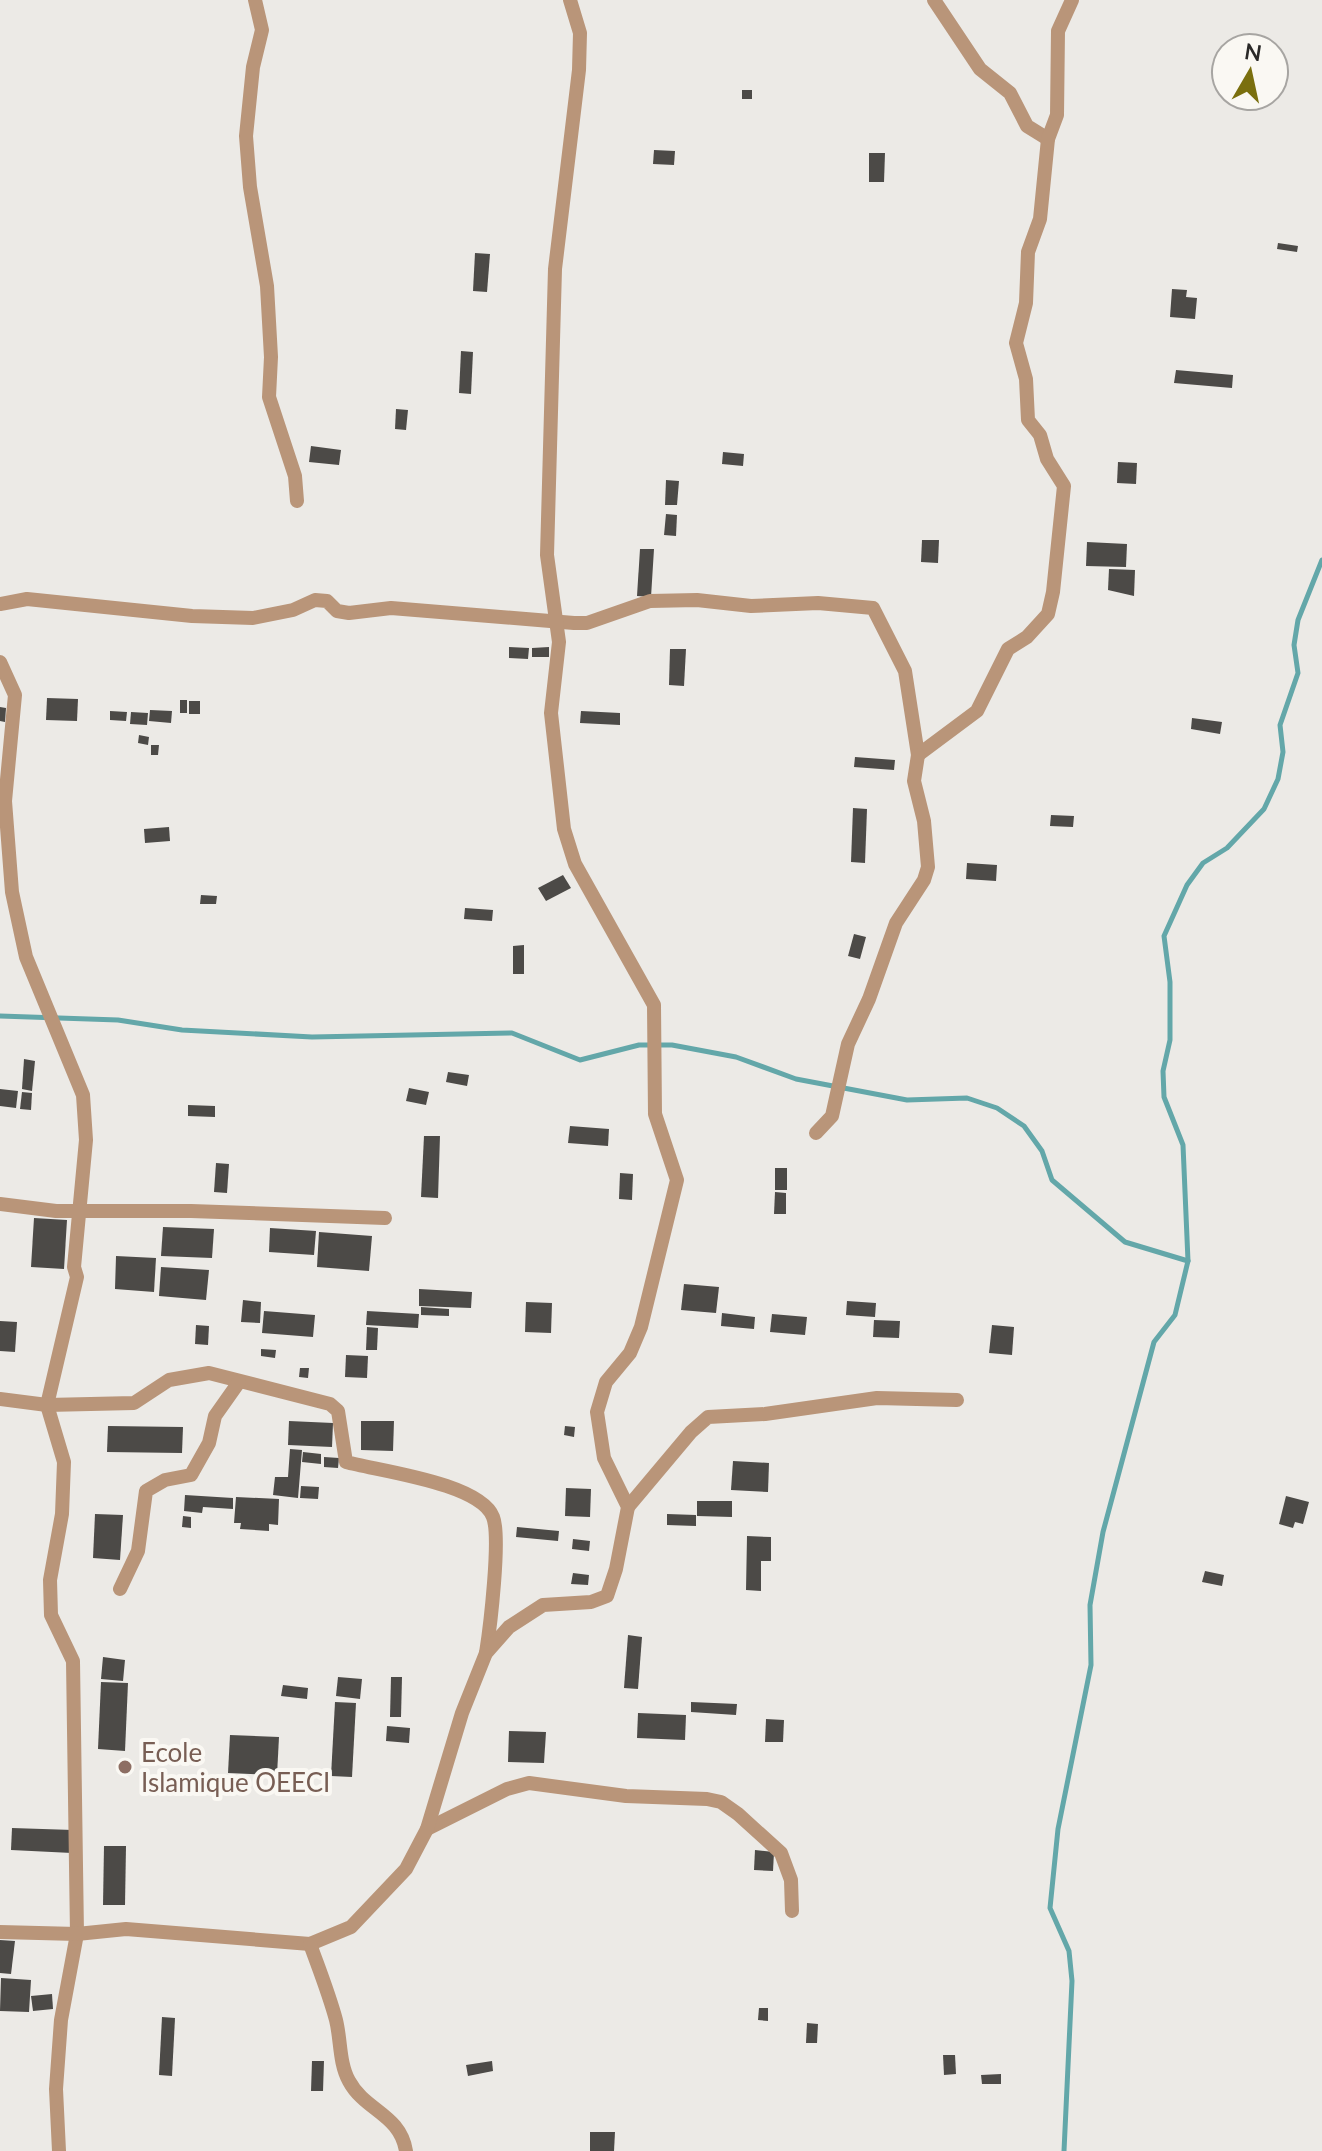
<svg xmlns="http://www.w3.org/2000/svg" width="1322" height="2151" viewBox="0 0 1322 2151" font-family="Lato,sans-serif">
<style>
.lines{fill:none;stroke-linecap:round;stroke-linejoin:round}
.stream{stroke:#63a7a9;stroke-width:5}
.building{fill:#4c4a47}
.minor{stroke:#b99579;stroke-width:14}
.education-dot{fill:#8d6e63;stroke:#faf8f3;stroke-width:3}
.labels{text-anchor:middle;dominant-baseline:central;stroke-width:8;stroke-linejoin:round;paint-order:stroke}
.education-label{font-size:26px;fill:#785e54;stroke:#faf8f3;text-anchor:start}
</style>
<rect width="100%" height="100%" fill="#eceae6"/>
<g class="lines">
<g class="stream">
<polyline points="0,1016 118,1020 182,1030 312,1037 512,1033 580,1060 639,1045 672,1045 736,1057 796,1079 907,1100 967,1098 997,1108 1024,1126 1042,1151 1052,1180 1125,1242 1188,1261"/>
<polyline points="1064,2151 1072,1981 1069,1951 1050,1908 1058,1829 1091,1665 1090,1605 1103,1532 1154,1342 1175,1315 1188,1261 1183,1145 1164,1097 1163,1071 1170,1040 1170,982 1164,936 1187,885 1203,863 1227,848 1264,809 1278,779 1283,752 1280,725 1298,673 1294,645 1298,620 1322,560"/>
</g>
</g>
<g class="building">
<rect x="742" y="90" width="10" height="9"/>
<polygon points="654,150 675,151 674,165 653,164"/>
<polygon points="869,153 885,153 884,182 869,182"/>
<polygon points="1278,243 1298,246 1297,252 1277,249"/>
<polygon points="475,253 490,254 487,292 473,291"/>
<polygon points="1172,289 1187,290 1186,297 1197,298 1195,319 1170,317"/>
<polygon points="461,351 473,352 471,394 459,393"/>
<polygon points="1176,370 1233,375 1232,388 1174,383"/>
<polygon points="396,409 408,410 406,430 395,429"/>
<polygon points="311,446 341,450 339,465 309,462"/>
<polygon points="723,452 744,454 743,466 722,464"/>
<polygon points="1118,462 1137,463 1136,484 1117,483"/>
<polygon points="666,480 679,481 677,505 665,505"/>
<polygon points="666,514 677,515 676,536 664,535"/>
<polygon points="922,540 939,540 938,563 921,562"/>
<polygon points="1087,542 1127,544 1126,567 1086,566"/>
<polygon points="640,549 654,549 651,597 637,596"/>
<polygon points="1109,569 1135,570 1134,596 1108,590"/>
<polygon points="509,647 529,648 528,659 509,658"/>
<polygon points="549,647 549,657 532,657 532,648"/>
<polygon points="670,649 686,649 684,686 669,685"/>
<polygon points="47,698 78,699 77,721 46,720"/>
<rect x="180" y="700" width="7" height="13"/>
<rect x="189" y="701" width="11" height="13"/>
<polygon points="0,707 6,708 5,722 0,721"/>
<polygon points="150,710 172,711 171,723 149,721"/>
<polygon points="110,711 127,712 126,721 110,720"/>
<polygon points="581,711 620,713 620,725 580,723"/>
<polygon points="131,712 148,713 147,725 130,724"/>
<polygon points="1192,718 1222,722 1220,734 1191,729"/>
<polygon points="139,735 149,737 148,745 138,743"/>
<polygon points="151,745 159,745 158,755 151,755"/>
<polygon points="855,757 895,760 894,770 854,767"/>
<polygon points="853,808 867,809 865,863 851,862"/>
<polygon points="1051,815 1074,816 1073,827 1050,826"/>
<polygon points="169,827 170,841 145,843 144,829"/>
<polygon points="967,863 997,865 996,881 966,879"/>
<polygon points="563,875 571,888 546,901 538,888"/>
<polygon points="201,895 217,896 216,904 200,904"/>
<polygon points="465,908 493,910 492,921 464,919"/>
<polygon points="854,934 866,937 860,959 848,956"/>
<polygon points="524,945 524,974 513,974 513,946"/>
<polygon points="24,1059 35,1061 32,1091 22,1089"/>
<polygon points="448,1072 469,1075 467,1086 446,1082"/>
<polygon points="409,1088 429,1092 426,1105 406,1101"/>
<polygon points="0,1089 18,1091 16,1108 0,1106"/>
<polygon points="22,1092 32,1093 31,1110 20,1109"/>
<polygon points="188,1105 215,1106 215,1117 188,1116"/>
<polygon points="570,1126 609,1129 608,1146 568,1143"/>
<polygon points="424,1136 440,1136 438,1198 421,1197"/>
<polygon points="216,1163 229,1164 227,1193 214,1192"/>
<rect x="775" y="1168" width="12" height="22"/>
<polygon points="620,1173 633,1174 632,1200 619,1199"/>
<polygon points="775,1192 786,1193 786,1214 774,1214"/>
<polygon points="34,1218 67,1220 64,1269 31,1267"/>
<polygon points="163,1227 214,1229 212,1258 161,1256"/>
<polygon points="270,1228 316,1231 314,1255 269,1252"/>
<polygon points="319,1232 372,1236 369,1271 317,1267"/>
<polygon points="116,1256 156,1258 154,1292 115,1289"/>
<polygon points="161,1267 209,1270 206,1300 159,1296"/>
<polygon points="684,1284 719,1287 716,1313 681,1310"/>
<polygon points="419,1289 472,1292 471,1308 419,1306"/>
<polygon points="243,1300 261,1302 260,1323 241,1322"/>
<polygon points="847,1301 876,1303 875,1317 846,1315"/>
<polygon points="526,1302 552,1303 551,1333 525,1332"/>
<polygon points="421,1307 449,1309 449,1316 421,1315"/>
<polygon points="264,1311 315,1315 313,1337 262,1333"/>
<polygon points="367,1311 419,1314 418,1328 366,1325"/>
<polygon points="722,1313 755,1317 754,1329 721,1326"/>
<polygon points="772,1314 807,1317 805,1335 770,1332"/>
<polygon points="874,1320 900,1321 899,1338 873,1337"/>
<polygon points="0,1321 17,1322 15,1352 0,1351"/>
<polygon points="196,1325 209,1326 208,1345 195,1344"/>
<polygon points="992,1325 1014,1327 1012,1355 989,1353"/>
<polygon points="367,1327 378,1328 377,1350 366,1350"/>
<polygon points="261,1349 276,1350 275,1358 261,1356"/>
<polygon points="346,1355 368,1356 367,1378 345,1377"/>
<polygon points="300,1368 309,1368 308,1378 299,1377"/>
<polygon points="289,1421 333,1423 332,1447 288,1445"/>
<polygon points="361,1421 394,1421 393,1451 361,1450"/>
<polygon points="108,1426 183,1427 182,1453 107,1452"/>
<polygon points="565,1426 575,1427 574,1437 564,1435"/>
<polygon points="290,1449 302,1450 298,1498 273,1495 275,1477 288,1477"/>
<polygon points="303,1452 321,1454 321,1464 302,1462"/>
<polygon points="324,1457 339,1458 338,1468 324,1467"/>
<polygon points="733,1461 769,1463 768,1492 731,1490"/>
<polygon points="301,1486 319,1487 318,1499 300,1498"/>
<polygon points="566,1488 591,1489 590,1517 565,1516"/>
<polygon points="185,1495 233,1498 233,1509 203,1507 202,1513 184,1511"/>
<polygon points="1286,1496 1309,1502 1303,1524 1295,1522 1293,1528 1279,1524"/>
<polygon points="236,1497 279,1499 278,1525 269,1524 269,1531 240,1529 241,1523 234,1523"/>
<polygon points="697,1501 732,1501 732,1517 697,1516"/>
<polygon points="95,1514 123,1515 120,1560 93,1558"/>
<polygon points="667,1514 696,1515 696,1526 667,1525"/>
<polygon points="183,1516 191,1517 191,1528 182,1527"/>
<polygon points="517,1527 559,1531 558,1541 516,1537"/>
<polygon points="747,1536 771,1537 771,1561 761,1561 761,1591 746,1590"/>
<polygon points="573,1539 590,1541 589,1551 572,1549"/>
<polygon points="1205,1571 1224,1575 1222,1586 1202,1582"/>
<polygon points="573,1573 589,1575 588,1585 571,1584"/>
<polygon points="628,1635 642,1637 638,1689 624,1688"/>
<polygon points="103,1657 125,1660 123,1681 101,1679"/>
<polygon points="338,1677 362,1679 360,1699 336,1696"/>
<polygon points="391,1677 402,1677 401,1717 390,1717"/>
<polygon points="101,1682 128,1683 125,1751 98,1749"/>
<polygon points="283,1685 308,1688 307,1699 281,1696"/>
<polygon points="335,1702 356,1703 352,1777 331,1776"/>
<polygon points="691,1702 737,1704 736,1715 691,1712"/>
<polygon points="638,1713 686,1715 685,1740 637,1738"/>
<polygon points="766,1719 784,1720 783,1742 765,1742"/>
<polygon points="387,1726 410,1728 409,1743 386,1741"/>
<polygon points="509,1731 546,1732 544,1763 508,1762"/>
<polygon points="230,1735 279,1737 277,1775 228,1773"/>
<polygon points="190,1747 202,1747 201,1760 190,1760"/>
<polygon points="12,1828 73,1830 72,1853 11,1850"/>
<polygon points="104,1846 126,1846 125,1905 103,1905"/>
<polygon points="755,1850 774,1852 773,1871 754,1870"/>
<polygon points="0,1940 15,1941 11,1974 0,1973"/>
<polygon points="1,1978 31,1980 29,2012 0,2011"/>
<polygon points="52,1994 53,2009 33,2011 31,1996"/>
<polygon points="759,2008 768,2008 768,2021 758,2020"/>
<polygon points="162,2017 175,2018 172,2076 159,2075"/>
<polygon points="807,2023 818,2024 817,2043 806,2043"/>
<polygon points="943,2055 955,2055 956,2074 944,2075"/>
<polygon points="312,2061 324,2061 323,2091 311,2091"/>
<polygon points="492,2061 493,2071 468,2076 466,2065"/>
<polygon points="1001,2074 1001,2084 982,2084 981,2075"/>
<polygon points="590,2132 615,2132 614,2151 590,2151"/>
</g>
<g class="lines">
<g class="minor">
<polyline points="255,0 262,30 253,67 246,136 250,187 267,286 271,357 269,397 295,476 297,501"/>
<polyline points="934,0 980,69 1010,93 1027,126 1048,139"/>
<polyline points="0,604 27,599 192,616 253,618 293,610 315,600 327,601 337,611 349,613 391,608 574,623 587,623 650,601 697,600 751,606 818,603 873,608 905,671 918,755 977,711 1008,649 1027,637 1048,614 1053,592 1064,486 1047,459 1040,435 1028,420 1026,379 1016,343 1026,303 1028,252 1040,219 1048,139 1057,115 1058,31 1072,0"/>
<polyline points="0,662 15,695 5,801 12,892 26,957 83,1095 86,1140 74,1267 77,1277 47,1405 64,1462 62,1514 50,1580 51,1615 73,1661 77,1934 61,2020 56,2089 59,2151"/>
<polyline points="816,1133 832,1116 848,1044 869,999 896,923 924,880 928,867 924,821 914,781 918,755"/>
<polyline points="0,1204 56,1211 191,1211 385,1218"/>
<path d="M0,1399L47,1405L134,1403L169,1380L209,1373L330,1404L338,1411L346,1462C379,1471 480,1483 493,1517C501,1537 490,1628 486,1653"/>
<polyline points="628,1507 691,1432 708,1417 765,1414 877,1398 957,1400"/>
<polyline points="120,1589 138,1551 146,1491 165,1480 191,1475 209,1443 215,1416 239,1382"/>
<polyline points="427,1829 507,1789 529,1783 626,1796 707,1799 721,1802 738,1814 781,1853 791,1880 792,1911"/>
<polyline points="0,1932 77,1934 126,1929 310,1944 351,1927 406,1869 427,1829 462,1713 486,1653 509,1627 543,1605 591,1602 607,1596 616,1569 628,1507 604,1458 597,1412 606,1382 630,1353 641,1327 677,1180 655,1114 654,1005 575,864 564,829 551,713 559,642 547,555 555,269 579,70 580,33 570,0"/>
<path d="M310,1944C319,1969 329,1994 336,2020C341,2040 339,2063 349,2081C365,2111 400,2114 406,2151"/>
</g>
</g>
<circle class="education-dot" cx="125" cy="1767" r="8"/>
<g class="labels">
<g class="education-label">
<text x="141" y="1752">Ecole<tspan x="141" dy="30">Islamique OEECI</tspan></text>
</g>
</g>
<g transform="translate(1250 72) rotate(9)"><circle r="38" fill="#faf8f3" stroke="#a7a5a2" stroke-width="2"/>
<path d="M0-6L14 30L0 20L-14 30Z" fill="#7a6f0e"/>
<text y="-12" font-size="22" font-weight="bold" text-anchor="middle" fill="#2a2928">N</text>
</g>
</svg>
